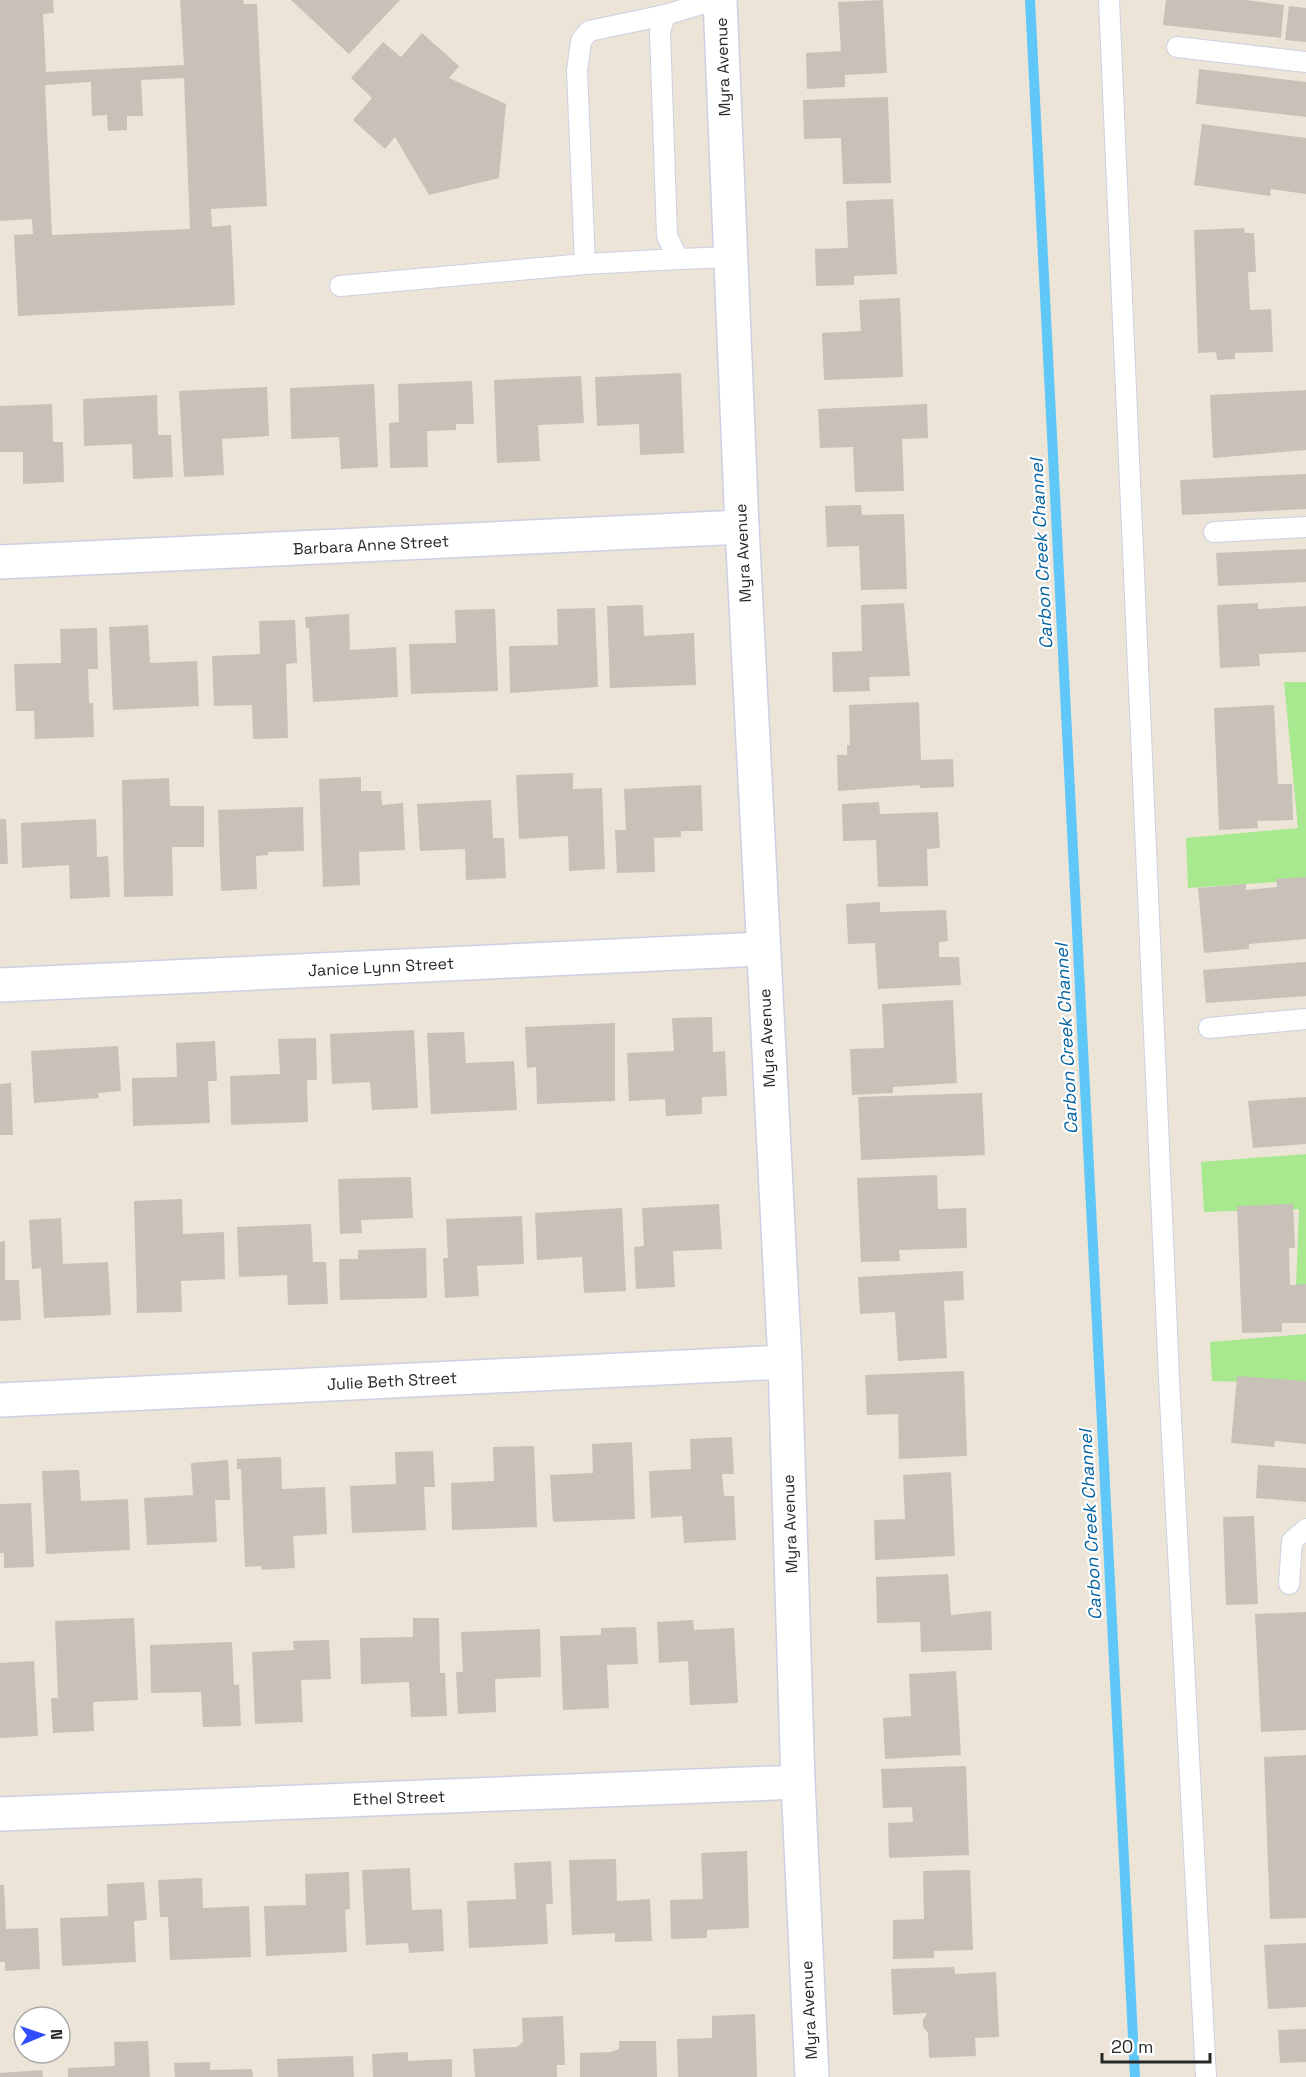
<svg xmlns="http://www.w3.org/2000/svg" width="1306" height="2077" viewBox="0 0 1306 2077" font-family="'Space Grotesk',sans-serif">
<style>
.green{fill:#a8e88e}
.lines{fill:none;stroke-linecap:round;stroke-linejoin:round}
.stream{stroke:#60c8f9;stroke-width:10}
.building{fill:#c7c1b8;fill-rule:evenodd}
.service-casing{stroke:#cdd0e3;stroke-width:22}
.minor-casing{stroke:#cdd0e3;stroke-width:36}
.service{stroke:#fff;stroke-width:20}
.minor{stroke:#fff;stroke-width:33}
.labels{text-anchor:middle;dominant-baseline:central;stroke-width:4.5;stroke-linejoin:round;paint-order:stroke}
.street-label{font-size:16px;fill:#282828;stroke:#fff}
.water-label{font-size:18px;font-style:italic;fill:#0262a2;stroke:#fff}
</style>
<rect width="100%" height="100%" fill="#ece4d7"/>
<g class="green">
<polygon points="1284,682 1306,682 1306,880 1188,888 1186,838 1298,828"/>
<polygon points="1306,1154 1306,1287 1296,1289 1299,1209 1204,1212 1201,1162"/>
<polygon points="1306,1334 1306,1384 1212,1381 1210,1342"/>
</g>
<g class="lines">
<polyline class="stream" points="1030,0 1135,2077"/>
</g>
<g class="building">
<path d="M0,0H53L54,13L43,14L46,72L184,65L180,0H243L244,4H257L267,206L211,209L212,227L231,225L235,305L18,316L14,235L33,234L32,219L0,221ZM184,78L190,229L52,235L45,85L91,82L92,116L107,115L108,131L127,130V116H143L141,80Z"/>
<polygon points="291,0 400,0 349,54"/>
<polygon points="883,0 887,73 845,75 845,87 807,89 806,53 841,51 838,2"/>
<polygon points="1166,0 1245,0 1284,5 1281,38 1163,25"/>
<polygon points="1289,6 1306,8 1306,42 1285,40"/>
<polygon points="422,33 459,66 449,78 506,104 499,178 429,195 395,137 385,149 353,120 372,98 351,78 383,42 401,57"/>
<polygon points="1199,69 1306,82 1306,117 1196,104"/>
<polygon points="888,97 891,183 843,184 841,138 804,139 803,100"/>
<polygon points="1202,124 1306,138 1306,194 1271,189 1270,196 1194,185"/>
<polygon points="893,199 897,274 854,276 854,285 816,286 815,249 848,248 846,201"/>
<polygon points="1244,228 1245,233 1254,233 1256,272 1248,272 1250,310 1271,309 1273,352 1235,353 1235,359 1217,360 1216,352 1198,353 1194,230"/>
<polygon points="900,298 903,377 824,380 822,333 861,331 859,300"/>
<polygon points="681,373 684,453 640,455 639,424 597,426 595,377"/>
<polygon points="581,376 584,423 538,425 540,461 497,463 494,380"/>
<polygon points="472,381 474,424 456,424 456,430 427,431 428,467 390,468 389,423 399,422 398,384"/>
<polygon points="374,384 378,467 341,469 339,437 291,439 290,388"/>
<polygon points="267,387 269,436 222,439 224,475 184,477 179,391"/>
<polygon points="1306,390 1306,450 1213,458 1210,395"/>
<polygon points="157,395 158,435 171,435 173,477 133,479 132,444 84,446 83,399"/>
<polygon points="52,404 53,442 63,442 64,482 23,484 23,452 0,452 0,406"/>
<polygon points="927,404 928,438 902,439 904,491 855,492 853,447 820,448 818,409"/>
<polygon points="1306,474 1306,509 1182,515 1180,480"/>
<polygon points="861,505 862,515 904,514 907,589 861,590 859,546 827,547 825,506"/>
<polygon points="1306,549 1306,582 1218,586 1216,553"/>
<polygon points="904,603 910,676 869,677 870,691 833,692 832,652 862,651 861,605"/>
<polygon points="1258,603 1258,609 1306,606 1306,652 1259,654 1260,666 1220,668 1217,605"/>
<polygon points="643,605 644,636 694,633 696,685 610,688 607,606"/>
<polygon points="595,608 598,687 510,693 509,646 558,645 557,609"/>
<polygon points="495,609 498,691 411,694 409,644 456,643 455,610"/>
<polygon points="349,614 350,650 396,647 398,697 313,702 309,628 306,628 305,617"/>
<polygon points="295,620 297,663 286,664 288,738 253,739 252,705 214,706 212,656 260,654 259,621"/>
<polygon points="148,625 150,663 197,661 199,706 113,710 109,627"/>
<polygon points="97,628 98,669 88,669 89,703 93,703 94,737 35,739 34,711 16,711 14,664 61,663 60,629"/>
<polygon points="919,702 921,760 953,759 954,787 920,788 920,785 838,791 837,755 847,755 847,745 850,745 849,705"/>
<polygon points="1274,705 1278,784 1292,784 1293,820 1257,821 1258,828 1219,830 1214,708"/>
<polygon points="573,773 573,789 602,788 605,869 569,871 568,836 519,839 516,775"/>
<polygon points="361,777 361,791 381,791 382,805 403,803 405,850 359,852 360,885 323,887 319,779"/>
<polygon points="169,778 170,806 204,806 204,847 172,847 173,896 124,897 122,780"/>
<polygon points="701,785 703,831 681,831 681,837 654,838 655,872 617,873 615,830 626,830 624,789"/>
<polygon points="491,800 493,838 504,838 506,878 466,880 465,849 420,851 417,804"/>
<polygon points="879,802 880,814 938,812 940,848 927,849 928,886 878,887 876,840 843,841 842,804"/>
<polygon points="303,807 304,851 268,852 268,855 256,856 257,889 221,891 218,810"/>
<polygon points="0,819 6,819 8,864 0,864"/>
<polygon points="96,819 97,857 108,856 110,897 70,899 69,865 22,868 21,823"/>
<polygon points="1306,877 1306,939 1249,944 1249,949 1204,953 1198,888 1246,884 1246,890 1277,887 1276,879"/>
<polygon points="880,902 880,912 946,910 948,941 939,942 939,957 959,957 961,985 878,989 875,943 848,944 846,904"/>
<polygon points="1306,962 1306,996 1206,1003 1203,970"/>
<polygon points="953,1000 957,1083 893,1087 893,1093 852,1095 850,1049 884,1048 882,1004"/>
<polygon points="712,1017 713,1052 725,1051 727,1096 702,1097 702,1114 666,1116 665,1099 629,1101 627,1053 674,1051 672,1018"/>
<polygon points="615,1023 615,1101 537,1104 536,1067 527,1068 525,1027"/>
<polygon points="414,1030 418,1108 372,1110 370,1082 332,1084 330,1034"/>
<polygon points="464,1032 466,1063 514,1061 517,1110 431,1114 427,1033"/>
<polygon points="316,1038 317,1080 307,1080 308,1122 231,1125 230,1076 280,1074 278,1039"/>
<polygon points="215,1041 217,1081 208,1081 210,1123 133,1126 132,1078 177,1077 176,1043"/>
<polygon points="118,1046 121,1091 98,1093 99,1098 34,1103 31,1051"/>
<polygon points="11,1083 13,1135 0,1135 0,1084"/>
<polygon points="982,1093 985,1155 861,1160 858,1097"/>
<polygon points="1306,1097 1306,1144 1253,1148 1248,1101"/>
<polygon points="937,1175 938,1209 966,1208 967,1248 899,1250 900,1261 861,1262 857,1178"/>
<polygon points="411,1177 413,1218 361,1220 362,1233 340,1234 338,1179"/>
<polygon points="182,1199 183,1234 224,1232 225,1279 181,1281 182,1312 137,1313 134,1201"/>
<polygon points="719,1204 722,1249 673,1251 675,1287 636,1289 634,1247 644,1246 642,1208"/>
<polygon points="1293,1204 1295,1248 1289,1248 1290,1285 1306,1284 1306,1323 1282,1323 1282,1332 1242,1333 1237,1206"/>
<polygon points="622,1208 626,1291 584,1293 582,1257 537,1260 535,1213"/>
<polygon points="522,1216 524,1264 477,1266 479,1296 445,1298 443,1258 448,1258 446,1219"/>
<polygon points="61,1218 63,1264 108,1262 111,1315 44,1318 41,1268 32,1269 29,1220"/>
<polygon points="311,1224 313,1262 326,1262 328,1304 288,1305 287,1275 239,1277 237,1227"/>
<polygon points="5,1241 5,1280 19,1280 21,1320 0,1321 0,1242"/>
<polygon points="426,1248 427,1298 340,1300 339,1259 358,1259 358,1250"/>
<polygon points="963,1271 964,1300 944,1301 947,1358 898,1361 895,1312 860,1314 858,1277"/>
<polygon points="964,1371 967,1456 899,1459 898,1414 867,1415 865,1375"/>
<polygon points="1237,1376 1306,1381 1306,1444 1275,1441 1274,1447 1231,1443"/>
<polygon points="732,1437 734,1474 722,1474 724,1496 734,1496 736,1540 684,1543 682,1516 651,1518 649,1471 691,1469 690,1439"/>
<polygon points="632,1442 635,1519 553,1522 550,1475 593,1473 592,1444"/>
<polygon points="534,1446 537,1527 452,1530 451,1483 494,1481 493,1447"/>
<polygon points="433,1451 435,1487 424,1487 426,1530 352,1533 350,1486 396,1484 395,1452"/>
<polygon points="281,1457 282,1489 325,1487 327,1534 293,1536 295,1568 262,1570 261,1566 245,1567 241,1469 237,1469 237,1459"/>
<polygon points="228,1460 230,1500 215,1500 217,1542 147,1545 144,1498 193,1495 191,1463"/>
<polygon points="1258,1465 1306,1468 1306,1502 1256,1498"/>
<polygon points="79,1470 81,1501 128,1499 130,1550 46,1554 42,1471"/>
<polygon points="951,1472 955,1556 875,1560 874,1520 905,1519 903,1475"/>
<polygon points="31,1503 34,1567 4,1568 4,1553 0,1553 0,1504"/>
<polygon points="1254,1516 1258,1604 1226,1605 1223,1517"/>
<polygon points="948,1574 951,1615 991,1611 992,1650 921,1652 920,1622 877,1623 876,1577"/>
<polygon points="1306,1612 1306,1730 1261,1732 1255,1614"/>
<polygon points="134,1618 138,1700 93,1702 94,1731 53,1733 51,1698 58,1698 55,1621"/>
<polygon points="413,1618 439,1618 440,1673 445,1673 447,1716 411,1717 409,1682 361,1684 360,1638 413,1637"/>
<polygon points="693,1620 694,1630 734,1628 738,1703 690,1705 688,1661 659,1663 657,1622"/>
<polygon points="636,1627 638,1664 607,1665 609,1708 563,1710 560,1636 601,1635 601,1628"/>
<polygon points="540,1629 541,1677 495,1679 496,1712 458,1714 456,1672 463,1672 461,1632"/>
<polygon points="329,1640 331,1679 301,1680 303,1722 255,1724 252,1652 294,1650 293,1641"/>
<polygon points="232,1642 234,1685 239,1684 241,1726 203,1727 201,1692 151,1693 150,1645"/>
<polygon points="34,1661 38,1736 0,1738 0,1663"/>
<polygon points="956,1671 961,1755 885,1759 883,1718 911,1716 909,1674"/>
<polygon points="1306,1755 1306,1918 1270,1919 1264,1757"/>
<polygon points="966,1766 969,1855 889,1858 888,1823 913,1822 912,1807 883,1808 881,1769"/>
<polygon points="747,1851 749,1928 707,1930 707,1938 671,1939 670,1900 703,1899 701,1853"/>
<polygon points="616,1859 617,1901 650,1899 652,1941 615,1942 615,1933 572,1935 569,1860"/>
<polygon points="551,1861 553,1904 546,1904 548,1944 469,1948 467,1901 516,1899 514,1863"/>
<polygon points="410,1868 412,1910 442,1909 444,1951 409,1953 408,1943 366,1945 362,1870"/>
<polygon points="970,1870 973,1950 934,1951 934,1958 893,1959 893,1920 924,1919 923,1871"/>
<polygon points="349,1872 350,1909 345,1910 347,1952 266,1956 264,1906 306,1905 305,1874"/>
<polygon points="202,1878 203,1908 249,1906 251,1957 170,1960 168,1917 160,1917 158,1880"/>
<polygon points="144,1882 147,1920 134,1921 136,1962 62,1966 60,1918 108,1916 107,1884"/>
<polygon points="0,1885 4,1885 6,1929 38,1928 40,1969 5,1971 5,1962 0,1962"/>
<polygon points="1306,1943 1306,2007 1268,2009 1264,1945"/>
<polygon points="954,1967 955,1974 996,1972 999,2037 975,2038 976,2056 929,2058 928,2033 923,2027 923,2020 927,2013 893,2015 891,1969"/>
<polygon points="755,2014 757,2077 678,2077 677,2039 712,2038 712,2016"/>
<polygon points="563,2016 565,2065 557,2065 557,2077 475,2077 473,2049 517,2047 523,2042 522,2018"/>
<polygon points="1306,2029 1306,2062 1280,2063 1278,2030"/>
<polygon points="148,2041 150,2077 68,2077 68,2068 115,2066 114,2042"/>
<polygon points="619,2041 656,2041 657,2077 580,2077 580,2053 611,2052 619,2049"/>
<polygon points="408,2052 408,2061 452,2059 452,2077 373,2077 372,2054"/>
<polygon points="353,2056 354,2077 278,2077 277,2059"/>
<polygon points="210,2062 210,2070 252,2069 253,2077 175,2077 174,2063"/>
<polygon points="42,2070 43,2077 0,2077 0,2073"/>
</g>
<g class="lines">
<defs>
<g id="service">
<polyline points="715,0 665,15 660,32 667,236 678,259 731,257"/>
<polyline points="1109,0 1170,1400 1206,2077"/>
<polyline points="665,15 589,31 581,41 577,71 585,264 678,259"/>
<polyline points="1177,47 1306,62"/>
<polyline points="340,286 585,264"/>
<polyline points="1214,532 1306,527"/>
<polyline points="1209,1028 1306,1019"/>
<polyline points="1289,1584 1292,1541 1306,1529"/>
</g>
<g id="minor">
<polyline points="720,0 742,527 785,1362 798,1782 812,2077"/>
<polyline points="0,562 742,527"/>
<polyline points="0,985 762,949"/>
<polyline points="0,1400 785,1362"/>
<polyline points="0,1814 798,1782"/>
</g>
</defs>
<use href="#service" class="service-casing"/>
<use href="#minor" class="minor-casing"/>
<use href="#service" class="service"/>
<use href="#minor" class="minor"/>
</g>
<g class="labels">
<g class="street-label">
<text transform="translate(723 67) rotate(-92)">Myra Avenue</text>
<text transform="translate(371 545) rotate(-3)">Barbara Anne Street</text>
<text transform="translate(743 553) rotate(-93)">Myra Avenue</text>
<text transform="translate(381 967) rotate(-3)">Janice Lynn Street</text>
<text transform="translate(767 1038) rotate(-93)">Myra Avenue</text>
<text transform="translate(392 1381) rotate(-3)">Julie Beth Street</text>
<text transform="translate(790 1524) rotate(-92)">Myra Avenue</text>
<text transform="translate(399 1798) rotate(-2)">Ethel Street</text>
<text transform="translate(809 2010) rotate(-93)">Myra Avenue</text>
</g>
<g class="water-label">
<text transform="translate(1041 554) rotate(-93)">Carbon Creek Channel</text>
<text transform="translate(1066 1039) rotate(-93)">Carbon Creek Channel</text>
<text transform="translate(1090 1525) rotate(-93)">Carbon Creek Channel</text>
</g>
</g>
<g transform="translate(42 2035) rotate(88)"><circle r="28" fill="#ffffff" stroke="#a9a9a9" stroke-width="1.5"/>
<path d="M0-4.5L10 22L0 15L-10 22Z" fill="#314dff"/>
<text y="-9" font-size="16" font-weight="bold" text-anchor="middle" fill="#282828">N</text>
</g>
<path d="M1102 2053v9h108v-9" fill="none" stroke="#282828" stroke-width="3"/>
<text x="1111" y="2053" font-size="18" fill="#282828" stroke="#ffffff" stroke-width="4.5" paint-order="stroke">20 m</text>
</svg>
